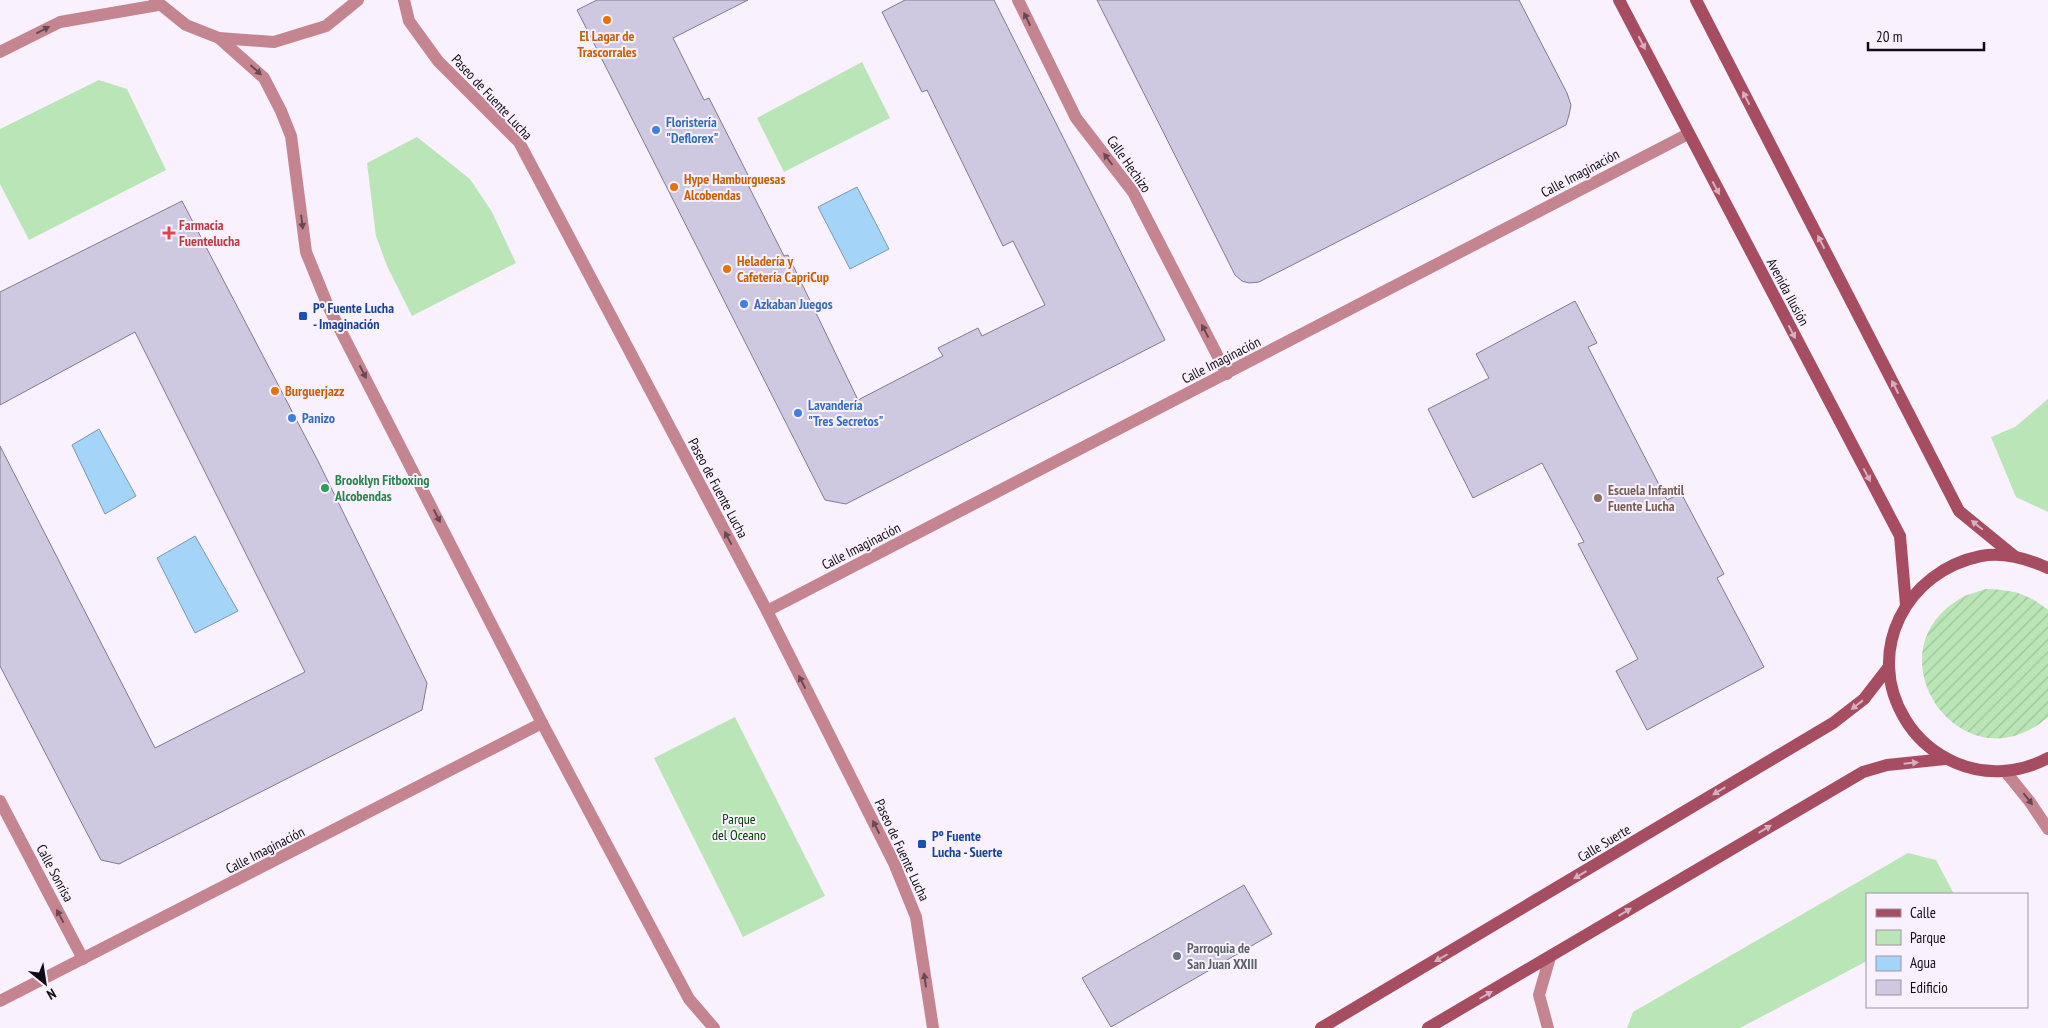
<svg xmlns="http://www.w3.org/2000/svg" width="2048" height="1028" viewBox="0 0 2048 1028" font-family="'PT Sans Narrow',sans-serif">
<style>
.green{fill:#bae5b6}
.garden{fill:url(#garden-furrows)}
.water{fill:#a4d4f7;stroke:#7898b3}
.building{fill:#cec8e1;stroke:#807b91}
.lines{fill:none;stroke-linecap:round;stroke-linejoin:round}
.street{stroke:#c48591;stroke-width:12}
.secondary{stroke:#a64d62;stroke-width:12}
.oneway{fill:#6a4852}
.oneway2{fill:#d8afc0}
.food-dot{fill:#e8710a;stroke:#faf1fe;stroke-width:2}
.shop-dot{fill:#3f7fe0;stroke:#faf1fe;stroke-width:2}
.health-dot{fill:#e0444e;stroke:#faf1fe;stroke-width:2}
.transit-dot{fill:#1a4fb4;stroke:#faf1fe;stroke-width:2}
.leisure-dot{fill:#2e9e5b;stroke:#faf1fe;stroke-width:2}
.education-dot{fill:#8d6e63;stroke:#faf1fe;stroke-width:2}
.worship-dot{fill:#6b7280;stroke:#faf1fe;stroke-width:2}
.labels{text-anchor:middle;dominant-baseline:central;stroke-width:4;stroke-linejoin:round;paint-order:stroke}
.food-label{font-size:14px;font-weight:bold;fill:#c56008;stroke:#faf1fe;text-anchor:start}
.street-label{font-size:14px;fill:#110c13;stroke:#faf1fe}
.shop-label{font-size:14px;font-weight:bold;fill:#366cbe;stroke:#faf1fe;text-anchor:start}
.health-label{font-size:14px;font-weight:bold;fill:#be3a42;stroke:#faf1fe;text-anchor:start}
.transit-label{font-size:14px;font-weight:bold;fill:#164399;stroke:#faf1fe;text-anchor:start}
.leisure-label{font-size:14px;font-weight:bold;fill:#27864d;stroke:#faf1fe;text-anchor:start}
.education-label{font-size:14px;font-weight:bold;fill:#785e54;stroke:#faf1fe;text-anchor:start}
.park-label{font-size:14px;fill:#014600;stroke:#faf1fe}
.worship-label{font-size:14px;font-weight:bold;fill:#5b616d;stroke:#faf1fe;text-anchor:start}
</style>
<defs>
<pattern id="garden-furrows" width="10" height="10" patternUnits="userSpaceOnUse" patternTransform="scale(1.25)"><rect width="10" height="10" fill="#bae5b6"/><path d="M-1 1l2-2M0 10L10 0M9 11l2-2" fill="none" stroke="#9fc39c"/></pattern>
</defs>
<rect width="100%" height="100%" fill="#faf1fe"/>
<g class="green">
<polygon points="862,62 890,118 784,172 757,118"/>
<polygon points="99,80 127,89 166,170 29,240 0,184 0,129"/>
<polygon points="417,137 470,179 492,212 516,263 412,316 387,266 376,236 367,163"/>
<polygon points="2048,399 2048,512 2016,497 1991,437 2015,427"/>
<polygon points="735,717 825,896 743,937 654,758"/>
<polygon points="1908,853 1936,860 1954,894 1867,894 1867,961 1740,1028 1627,1028 1633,1012"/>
</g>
<path class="garden" d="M1986,589C2013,590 2027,593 2048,610V717C1964,791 1866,654 1961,598C1968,594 1978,592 1986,589Z"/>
<g class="water">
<polygon points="857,187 889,249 850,269 818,207"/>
<polygon points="99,429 136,496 105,514 72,445"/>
<polygon points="195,536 238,611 195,633 157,558"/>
</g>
<g class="building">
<polygon points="597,0 748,0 673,38 704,100 709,98 749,177 745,179 784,256 788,255 858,400 943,356 938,348 978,328 982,336 1045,305 1013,241 1003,246 927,90 922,92 882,12 905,0 994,0 1165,340 846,504 825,500 577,10"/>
<polygon points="1097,0 1519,0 1567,93 1571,105 1569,115 1566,125 1259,282 1249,283 1242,281 1235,275"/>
<polygon points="182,201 318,461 427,683 422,710 119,864 101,860 0,666 0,446 155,748 305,672 135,332 0,405 0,292"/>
<polygon points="1575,301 1597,343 1588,347 1639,446 1667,500 1681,493 1724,574 1717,578 1764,667 1647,730 1616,671 1638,659 1578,544 1584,542 1542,463 1473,498 1428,409 1489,378 1476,354"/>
<polygon points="1244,885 1272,934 1111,1027 1082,978"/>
</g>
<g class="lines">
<g class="street">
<polyline points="155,0 186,25 219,38 274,42 326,26 358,0"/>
<polyline points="404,0 409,21 438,61 519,142 767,611 894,863 916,917 933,1028"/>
<polyline points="1018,0 1076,118 1133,192 1227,374"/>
<polyline points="219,38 264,78 281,111 291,136 306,252 328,306 542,723 689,999 714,1028"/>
<polyline points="0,52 60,22 158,5"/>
<polyline points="767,611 1688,134"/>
<polyline points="2005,771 2030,802 2048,829"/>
<polyline points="0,801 83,959"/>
<polyline points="0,1001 542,723"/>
<polyline points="1548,1028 1539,995 1550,957"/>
</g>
<g class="secondary">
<polyline points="1619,0 1900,536 1906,605"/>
<polyline points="1696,0 1959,511 2014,556"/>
<path d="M2048,568C2028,559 2003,552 1981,556C1906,571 1864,652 1905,719C1917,739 1935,754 1956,763C1986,776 2020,773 2048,758"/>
<polyline points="1321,1028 1833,723 1864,699 1888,668"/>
<polyline points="1428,1028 1863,772 1887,765 1945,759"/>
</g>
</g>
<defs><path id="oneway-solid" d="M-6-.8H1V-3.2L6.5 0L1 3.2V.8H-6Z" transform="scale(1.25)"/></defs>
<g class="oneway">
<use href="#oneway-solid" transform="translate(1027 19) rotate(-116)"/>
<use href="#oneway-solid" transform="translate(43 30) rotate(-27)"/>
<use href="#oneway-solid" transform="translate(256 70) rotate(42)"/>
<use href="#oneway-solid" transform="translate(1108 159) rotate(-127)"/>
<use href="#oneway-solid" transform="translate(302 222) rotate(83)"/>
<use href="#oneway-solid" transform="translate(1205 331) rotate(-117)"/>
<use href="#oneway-solid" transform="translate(363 372) rotate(63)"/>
<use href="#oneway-solid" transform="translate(437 516) rotate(63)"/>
<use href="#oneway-solid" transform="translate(728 538) rotate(-118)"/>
<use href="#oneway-solid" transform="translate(802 682) rotate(-117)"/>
<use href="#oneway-solid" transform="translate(2028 799) rotate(52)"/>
<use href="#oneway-solid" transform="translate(876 827) rotate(-117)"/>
<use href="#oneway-solid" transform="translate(60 916) rotate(-118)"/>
<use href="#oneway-solid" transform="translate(925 980) rotate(-98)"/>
</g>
<g class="oneway2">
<use href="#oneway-solid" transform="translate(1642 43) rotate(63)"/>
<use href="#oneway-solid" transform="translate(1746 98) rotate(-117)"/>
<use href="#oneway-solid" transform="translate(1716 188) rotate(62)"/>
<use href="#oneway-solid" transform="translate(1821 242) rotate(-117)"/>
<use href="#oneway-solid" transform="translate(1792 332) rotate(62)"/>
<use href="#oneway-solid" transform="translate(1895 387) rotate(-117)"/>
<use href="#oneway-solid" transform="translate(1867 475) rotate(62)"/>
<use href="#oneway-solid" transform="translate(1977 525) rotate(-141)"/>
<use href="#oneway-solid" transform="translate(1857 705) rotate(142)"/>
<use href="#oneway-solid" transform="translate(1911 763) rotate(-6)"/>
<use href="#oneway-solid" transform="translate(1719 791) rotate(149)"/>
<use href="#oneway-solid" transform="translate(1765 829) rotate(-31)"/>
<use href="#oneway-solid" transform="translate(1580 875) rotate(149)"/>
<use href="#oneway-solid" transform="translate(1625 912) rotate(-31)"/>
<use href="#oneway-solid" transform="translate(1441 958) rotate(150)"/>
<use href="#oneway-solid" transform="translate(1486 995) rotate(-30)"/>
</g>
<g class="food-dot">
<circle cx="607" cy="20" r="5"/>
<circle cx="674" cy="187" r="5"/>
<circle cx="727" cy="269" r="5"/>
<circle cx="275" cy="391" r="5"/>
</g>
<g class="shop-dot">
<circle cx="656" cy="130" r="5"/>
<circle cx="744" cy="304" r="5"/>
<circle cx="798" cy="413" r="5"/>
<circle cx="292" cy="418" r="5"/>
</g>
<path class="health-dot" d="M166.5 225.5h5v5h5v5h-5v5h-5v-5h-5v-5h5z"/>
<g class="transit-dot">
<rect x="298" y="311" width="10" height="10" rx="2.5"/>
<rect x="917" y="839" width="10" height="10" rx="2.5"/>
</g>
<circle class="leisure-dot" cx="325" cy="488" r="5"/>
<circle class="education-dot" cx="1598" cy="498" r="5"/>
<circle class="worship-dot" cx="1177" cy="956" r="5"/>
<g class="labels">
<g class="food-label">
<text x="607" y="36" text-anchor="middle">El Lagar de<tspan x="607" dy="16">Trascorrales</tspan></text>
<text x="684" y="179">Hype Hamburguesas<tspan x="684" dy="16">Alcobendas</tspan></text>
<text x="737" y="261">Heladería y<tspan x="737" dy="16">Cafetería CapriCup</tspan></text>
<text x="285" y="391">Burguerjazz</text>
</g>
<g class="street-label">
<text transform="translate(492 97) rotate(47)">Paseo de Fuente Lucha</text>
<text transform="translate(1129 164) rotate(55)">Calle Hechizo</text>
<text transform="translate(1580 173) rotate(-28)">Calle Imaginación</text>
<text transform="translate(1788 292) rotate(62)">Avenida Ilusión</text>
<text transform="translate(1221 360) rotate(-27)">Calle Imaginación</text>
<text transform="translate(718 488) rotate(62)">Paseo de Fuente Lucha</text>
<text transform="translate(861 546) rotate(-27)">Calle Imaginación</text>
<text transform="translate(1604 843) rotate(-31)">Calle Suerte</text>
<text transform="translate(265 850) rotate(-27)">Calle Imaginación</text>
<text transform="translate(902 850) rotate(65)">Paseo de Fuente Lucha</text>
<text transform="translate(55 873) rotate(62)">Calle Sonrisa</text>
</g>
<g class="shop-label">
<text x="666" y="122">Floristería<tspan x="666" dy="16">"Deflorex"</tspan></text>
<text x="754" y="304">Azkaban Juegos</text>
<text x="808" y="405">Lavandería<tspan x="808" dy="16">"Tres Secretos"</tspan></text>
<text x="302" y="418">Panizo</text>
</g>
<g class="health-label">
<text x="179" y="225">Farmacia<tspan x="179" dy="16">Fuentelucha</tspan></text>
</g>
<g class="transit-label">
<text x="313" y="308">Pº Fuente Lucha<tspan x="313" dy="16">- Imaginación</tspan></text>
<text x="932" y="836">Pº Fuente<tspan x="932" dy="16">Lucha - Suerte</tspan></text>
</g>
<g class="leisure-label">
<text x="335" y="480">Brooklyn Fitboxing<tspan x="335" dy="16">Alcobendas</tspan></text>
</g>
<g class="education-label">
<text x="1608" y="490">Escuela Infantil<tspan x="1608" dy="16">Fuente Lucha</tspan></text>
</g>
<g class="park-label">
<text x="739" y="819">Parque<tspan x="739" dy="16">del Oceano</tspan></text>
</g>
<g class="worship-label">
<text x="1187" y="948">Parroquia de<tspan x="1187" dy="16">San Juan XXIII</tspan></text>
</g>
</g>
<rect x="1866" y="893" width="162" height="115" fill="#faf1fe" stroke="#9d95a0"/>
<rect x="1876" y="909" width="25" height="8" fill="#a64d62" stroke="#9d95a0"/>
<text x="1910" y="918" font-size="15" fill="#110c13">Calle</text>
<rect x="1876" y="930" width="25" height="15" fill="#bae5b6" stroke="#9d95a0"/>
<text x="1910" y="943" font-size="15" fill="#110c13">Parque</text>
<rect x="1876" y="956" width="25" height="15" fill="#a4d4f7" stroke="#9d95a0"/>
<text x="1910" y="968" font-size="15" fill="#110c13">Agua</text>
<rect x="1876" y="980" width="25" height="15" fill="#cec8e1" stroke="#9d95a0"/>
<text x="1910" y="993" font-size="15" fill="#110c13">Edificio</text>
<g transform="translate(45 983) rotate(150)" stroke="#faf1fe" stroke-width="4" paint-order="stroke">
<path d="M0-4L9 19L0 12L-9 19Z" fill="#110c13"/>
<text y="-8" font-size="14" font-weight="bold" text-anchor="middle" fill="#110c13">N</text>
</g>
<path d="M1868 42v8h116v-8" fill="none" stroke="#110c13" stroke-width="2.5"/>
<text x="1876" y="42" font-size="15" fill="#110c13" stroke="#faf1fe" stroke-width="4" paint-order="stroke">20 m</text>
</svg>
